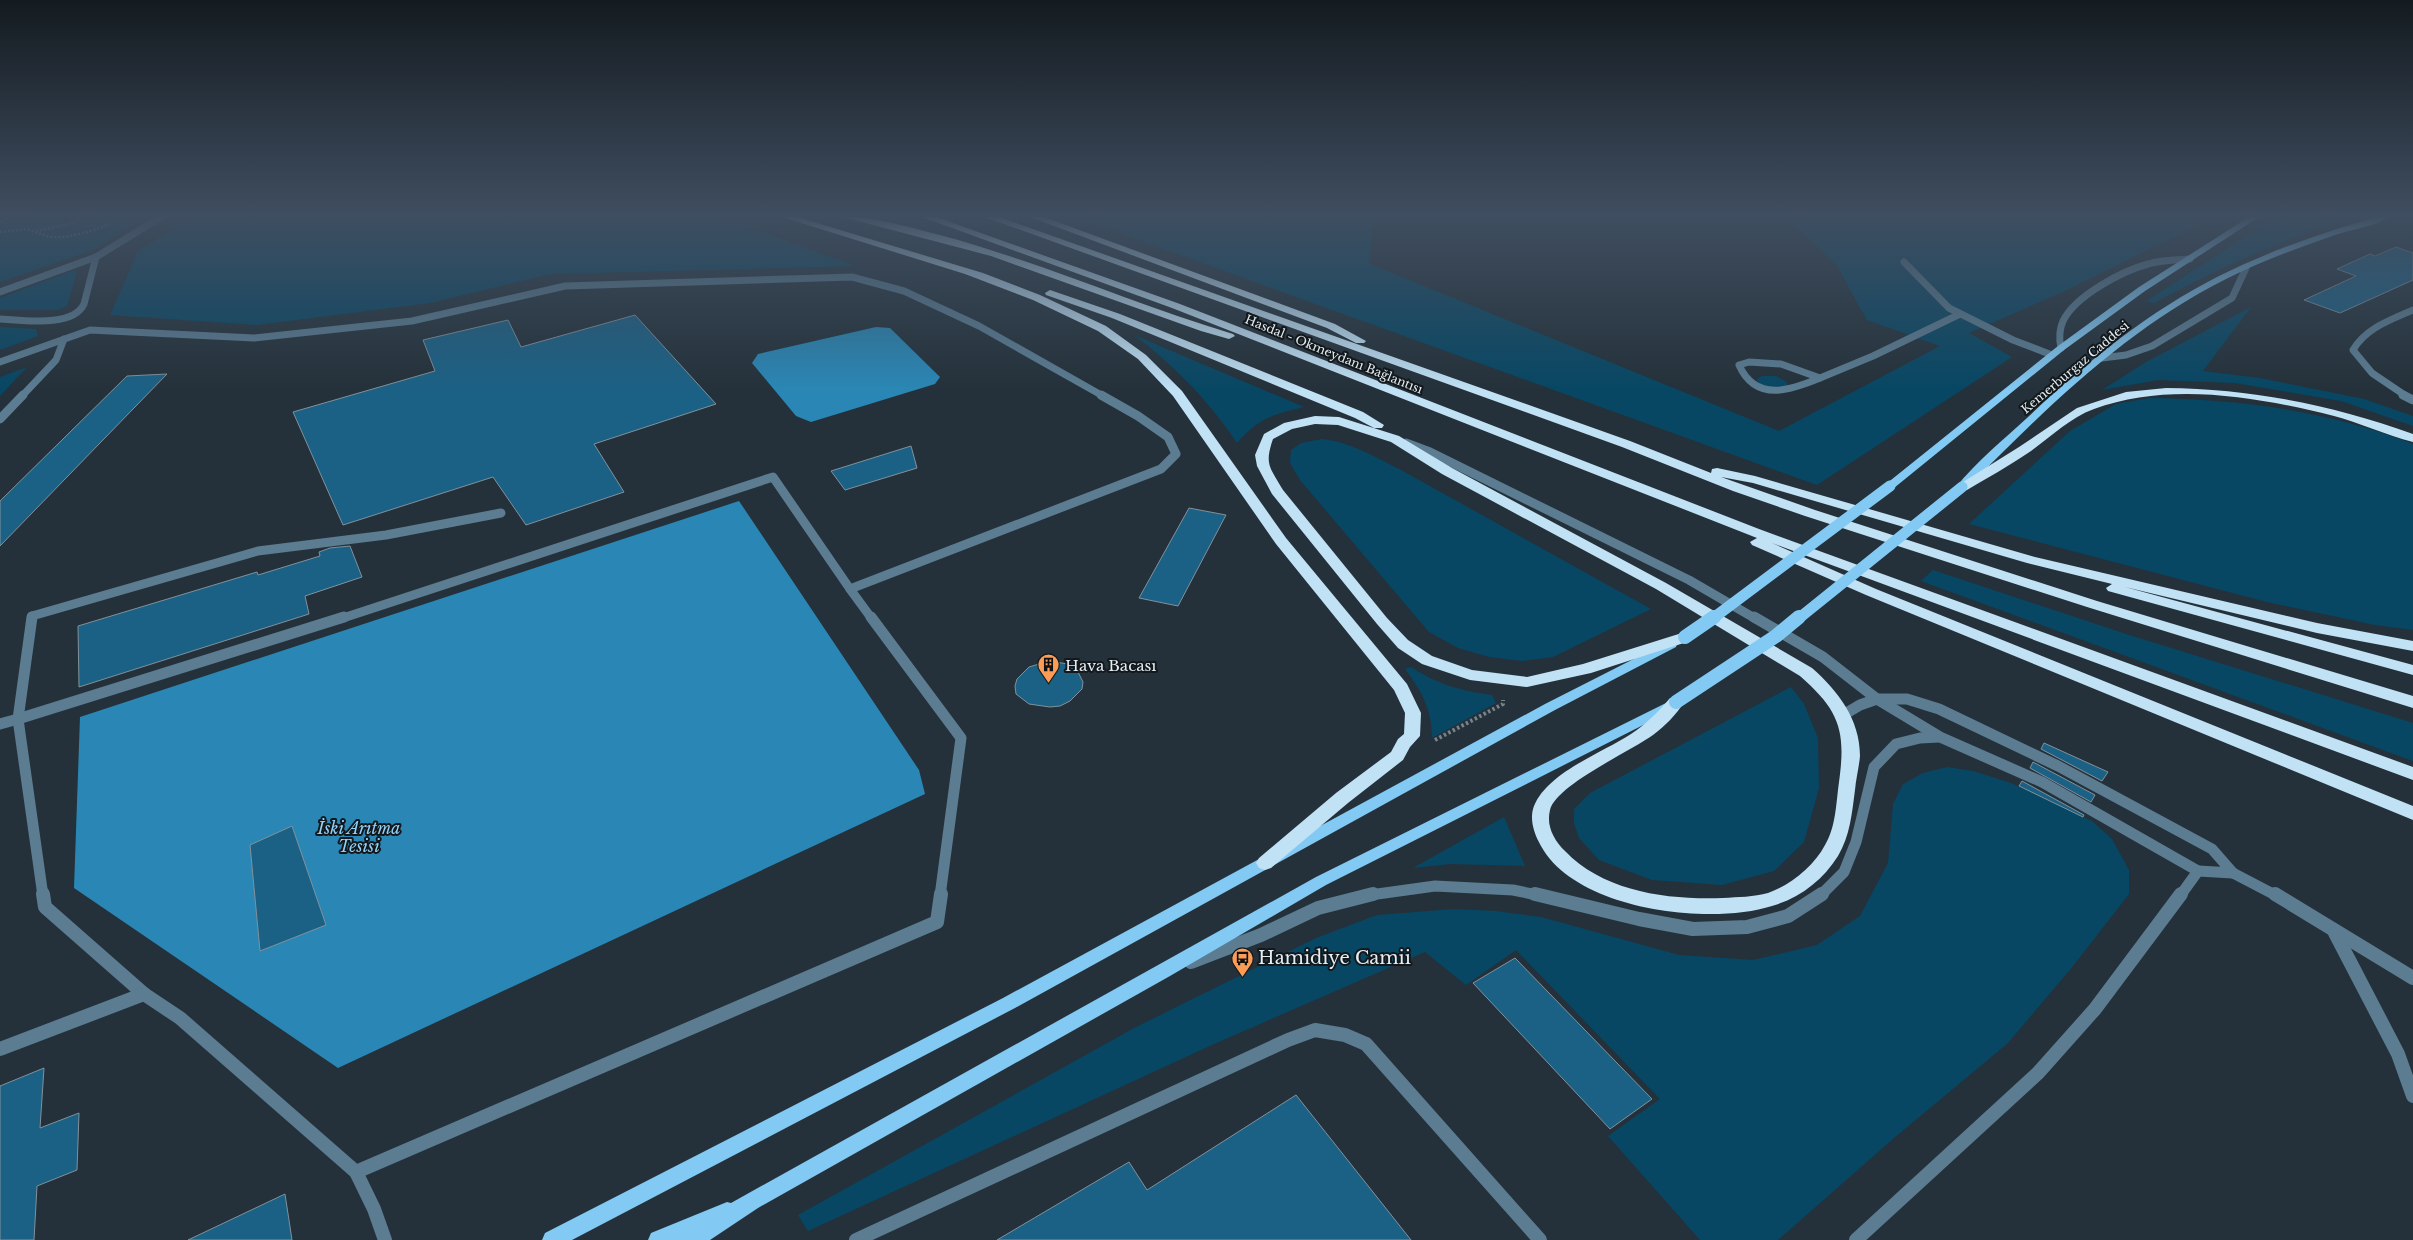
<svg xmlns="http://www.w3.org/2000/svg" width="2413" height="1240" viewBox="0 0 2413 1240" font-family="'Libre Baskerville',serif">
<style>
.green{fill:#074764}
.water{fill:#2a87b5}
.building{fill:#1b6185;stroke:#81919b}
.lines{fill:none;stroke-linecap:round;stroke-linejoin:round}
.path-far1{stroke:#78838a;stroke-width:2.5;stroke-dasharray:2 2;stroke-linecap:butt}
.path{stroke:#78838a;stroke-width:4;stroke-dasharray:2.5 2.5;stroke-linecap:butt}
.service-far3{stroke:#5b7c91;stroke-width:7}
.service-far2{stroke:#5b7c91;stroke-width:9}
.service-far1{stroke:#5b7c91;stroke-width:11}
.service{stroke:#5b7c91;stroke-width:14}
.primary{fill:#82c9f3;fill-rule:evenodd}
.motorway{fill:#c1e1f5;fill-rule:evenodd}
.primary-bridge-far1{stroke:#82c9f3;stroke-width:11}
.primary-bridge{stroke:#82c9f3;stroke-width:14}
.labels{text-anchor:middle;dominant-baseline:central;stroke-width:4;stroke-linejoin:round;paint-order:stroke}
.far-street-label{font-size:12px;fill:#e4edf2;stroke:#12181c}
.poi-label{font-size:15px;fill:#e4edf2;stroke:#12181c;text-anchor:start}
.water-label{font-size:16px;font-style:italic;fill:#93d2f8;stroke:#12181c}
.near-poi-label{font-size:18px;fill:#e4edf2;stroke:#12181c;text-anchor:start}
</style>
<rect width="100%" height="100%" fill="#24313a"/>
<g class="green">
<polygon points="0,217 145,217 93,250 0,282"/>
<polygon points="193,217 719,217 856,266 551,274 430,303 257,325 110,315 138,251"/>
<polygon points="1075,217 1397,217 1372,227 1370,264 1779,431 1940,346 1867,320 1836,264 1794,225 1791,217 2214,217 2069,289 1969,333 2012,357 1817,485"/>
<path d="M2275,217H2351C2282,240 2218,268 2154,303L2147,301Z"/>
<polygon points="74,270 77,271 67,306 57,310 0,310 0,298"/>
<polygon points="2251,307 2203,371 2260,378 2364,399 2413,416 2413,426 2341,401 2235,383 2158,380 2102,390 2146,362"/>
<polygon points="0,327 36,329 38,336 0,350"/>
<path d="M1134,335L1304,407C1273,415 1259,417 1237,443C1209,401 1174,365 1134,335Z"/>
<polygon points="27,367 0,396 0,377"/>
<polygon points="1762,376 1776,376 1787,382 1788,387 1783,390 1759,384 1757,379"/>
<path d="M2150,398C2239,399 2329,411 2413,444V630L2375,625L2267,602L1969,524L2070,431L2116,404Z"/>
<path d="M1322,439C1351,442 1375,457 1401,470L1651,609L1553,657L1522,661L1489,657L1458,648L1429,632L1300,480L1290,463L1291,450L1301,443Z"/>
<polygon points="1933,570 2126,634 2413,723 2413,761 1921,581"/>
<path d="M1411,667C1437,684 1461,691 1492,695L1496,703L1432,738C1432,710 1422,691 1405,669Z"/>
<polygon points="1791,687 1804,704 1818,738 1819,788 1804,842 1774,871 1722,885 1652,880 1599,860 1579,838 1574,823 1574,809 1590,793"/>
<polygon points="1947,767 1973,771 2011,783 2092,821 2112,839 2129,870 2129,894 2073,966 2008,1043 1894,1138 1778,1240 1700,1240 1608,1136 1660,1099 1516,950 1466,985 1425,952 1214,1044 808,1231 798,1215 1136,1027 1316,938 1377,915 1454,909 1496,911 1541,917 1679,955 1753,960 1817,945 1860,916 1888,863 1893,804 1903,784 1923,773"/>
<polygon points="1504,817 1525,866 1450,864 1413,868"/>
</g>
<g class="water">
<polygon points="876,327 890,328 940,377 935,384 811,422 796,416 752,363 758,354"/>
<polygon points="739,501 919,770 925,794 338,1068 74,888 80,717"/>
</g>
<g class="building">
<polygon points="2396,247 2413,253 2413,280 2340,313 2304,300 2356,276 2337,269 2370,254 2375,256"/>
<polygon points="635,315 716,404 594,444 624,492 526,525 493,477 343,525 293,412 435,371 423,340 508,320 521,347"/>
<polygon points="167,374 0,546 0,501 127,376"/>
<polygon points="911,446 917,468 845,490 831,471"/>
<polygon points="1189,508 1226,515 1178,606 1139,598"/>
<polygon points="350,546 362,577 305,596 309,614 79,687 78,626 257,572 258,575 320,556 319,552 330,548"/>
<polygon points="1049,661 1068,664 1076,668 1083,682 1082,689 1070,701 1060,706 1050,707 1029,704 1016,694 1015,686 1017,679 1029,667"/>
<polygon points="2044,743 2108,772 2102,781 2041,749"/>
<polygon points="2033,762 2095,795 2091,802 2030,768"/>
<polygon points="2022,781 2084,815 2083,817 2019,786"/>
<polygon points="292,826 326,925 260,951 250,845"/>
<polygon points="1515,958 1652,1099 1610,1129 1473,983"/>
<polygon points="44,1068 40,1128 79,1113 77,1170 37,1186 34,1240 0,1240 0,1086"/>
<polygon points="1296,1095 1411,1240 997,1240 1129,1162 1147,1190"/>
<polygon points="285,1194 292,1240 188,1240"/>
</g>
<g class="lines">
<g class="path-far1">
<polyline points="18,217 28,217"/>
<polyline points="0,222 10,217"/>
<polyline points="36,231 65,225 85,217"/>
<polyline points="0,232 27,229 49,237 65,237 88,232 110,224"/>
</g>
<polyline class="path" points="1435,740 1503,704 1503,700"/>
<g class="service-far3">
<polyline points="1904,262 1949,308 2013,340 2052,355"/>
<polyline points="0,292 96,257"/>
<path d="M0,319C22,320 73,328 84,304L96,257L161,217"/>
<path d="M2061,348C2059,339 2059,330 2063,321C2075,296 2122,271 2148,264C2161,260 2176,260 2190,259"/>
<polyline points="2102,358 2126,355 2152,346 2232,298 2246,268"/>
<polyline points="0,362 90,330 254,338 412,321 565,286 852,277 904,291 979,326 1103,396"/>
<path d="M1749,362L1781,364L1820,378C1791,390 1756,403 1739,365Z"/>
<polyline points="1820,378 1873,356 1960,314"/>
<polyline points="22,396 56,360 64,339"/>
<path d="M2406,396L2372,373L2353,350C2366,328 2390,320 2413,310"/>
</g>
<g class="service-far2">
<polyline points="2403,395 2413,400"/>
<polyline points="0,419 23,395"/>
<polyline points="1406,443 1430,452 1689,580 1756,619"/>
<polyline points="850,589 872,619"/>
<polyline points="32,619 32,616 258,551 386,535 501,513"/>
<polyline points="340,619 773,477 850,589 1161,469 1176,454 1168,437 1138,416 1101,395"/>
</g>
<g class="service-far1">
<polyline points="871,617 961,738 940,896"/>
<polyline points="1754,617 1823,657 1877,699 1940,737 2042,782 2198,871"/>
<polyline points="1843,715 1860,705 1877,699 1907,699 1939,709 2058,766 2212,849 2233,873 2198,871 2180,896"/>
<polyline points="0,724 18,719 32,617"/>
<polyline points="2233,873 2277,896"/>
<polyline points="43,896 18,719 344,617"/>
<polyline points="1363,896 1435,886 1513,890 1542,896"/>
<polyline points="1820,896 1844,872 1856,842 1874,767 1896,744 1920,738 1939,737"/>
</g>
<g class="service">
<polyline points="43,894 45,907 144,994 180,1018 356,1172 374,1209 385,1240"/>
<polyline points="1535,894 1639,919 1693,929 1747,927 1788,916 1822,894"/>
<polyline points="2275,894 2413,978"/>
<polyline points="2335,933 2398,1054 2413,1096"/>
<polyline points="1191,962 1261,935 1318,908 1373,894"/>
<polyline points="0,1049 144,994"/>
<polyline points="356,1172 937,922 941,894"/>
<polyline points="856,1240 1288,1040 1315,1030 1345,1035 1366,1044 1540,1240"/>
<polyline points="1856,1240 2038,1073 2095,1009 2181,894"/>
</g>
<g class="primary">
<polygon points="2249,217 2259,217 2145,291 2064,350 1894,488 1886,488 1884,486 1886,484 2058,346 2139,287"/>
<path d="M2376,217H2388C2377,226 2349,230 2335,235C2298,248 2261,261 2226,279C2126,329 2044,410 1966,489H1958L1956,487C1976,462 2004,439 2027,418C2085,363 2148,312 2219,276C2269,251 2322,233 2376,217Z"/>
<polygon points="1671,640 1677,644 1676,647 1555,710 1015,1008 572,1240 542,1240 545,1233 1003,998 1545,704"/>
<polygon points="1672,700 1677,702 1679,705 1677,708 1326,885 1170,976 758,1208 710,1240 648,1240 651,1233 727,1202 731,1203 1316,877"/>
</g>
<g class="motorway">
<polygon points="782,217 797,217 983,273 1040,295 1106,326 1146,355 1182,391 1286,538 1407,684 1421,713 1420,736 1410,747 1403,760 1348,803 1271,868 1265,870 1259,868 1256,863 1259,858 1336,793 1391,752 1398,739 1404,734 1405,713 1394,690 1276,544 1173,396 1138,359 1098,331 1033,300 965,274"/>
<path d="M843,217C876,217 908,227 940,235C1040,262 1134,304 1233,334L1235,336L1229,339L1201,331L991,256Z"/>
<polygon points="922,217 936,217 1180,304 1759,529 2413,767 2413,780 1772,543 1876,589 2413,806 2413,820 1866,595 1752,545 1750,542 1757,538 1172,308"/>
<polygon points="985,217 999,217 1630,441 1711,473 1712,469 1717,468 1755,476 2035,557 2317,623 2413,641 2413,651 2317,633 2125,587 2413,665 2413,675 2108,591 2106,588 2112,584 2027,563 1753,483 1721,477 1815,510 2097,601 2413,696 2413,708 2087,607 1805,516 1733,491 1622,447"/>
<polygon points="1030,217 1044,217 1335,324 1366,341 1364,343 1356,343 1327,328"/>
<polygon points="1050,290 1120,314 1363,412 1384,425 1382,428 1374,428 1355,418 1112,318 1046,295 1045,293"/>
<path d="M2166,388C2252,389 2332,405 2413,434V442C2386,435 2360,423 2334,416C2259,397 2169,381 2094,409C2069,418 2050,438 2028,453C2009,466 1987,478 1967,490L1962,491L1955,487L2019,447L2077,408L2126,392Z"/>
<path d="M1315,416L1339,417L1399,436L1452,468L1666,583L1812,668C1838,691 1860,719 1860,756C1859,767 1856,779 1855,790C1852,813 1850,836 1838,856C1823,880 1800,898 1772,906C1709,926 1576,910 1541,846C1534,834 1529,819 1534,806C1548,772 1602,753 1631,734C1646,724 1658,712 1670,698H1682L1684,702C1677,714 1665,726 1653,735C1631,751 1556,785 1550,810C1546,826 1554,840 1565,851C1604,892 1668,900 1723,898C1738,897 1754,897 1768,893C1791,885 1814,866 1825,845C1836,827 1836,803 1839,782C1846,731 1840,711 1800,676L1656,589L1442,474L1391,442L1338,425L1315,424L1292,429L1273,439C1264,465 1270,467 1283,490L1387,618L1408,640L1432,656L1472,670L1527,677L1583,664L1685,632L1690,633L1693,637L1690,641L1591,673L1527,687L1470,680L1422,664L1398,648L1377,624L1272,494L1257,466L1255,455L1264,434L1284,423Z"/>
</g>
<g class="primary-bridge-far1">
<polyline points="1712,619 1890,486"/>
<polyline points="1798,619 1962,487"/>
</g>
<g class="primary-bridge">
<polyline points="1685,637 1714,617"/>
<polyline points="1676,702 1776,636 1799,617"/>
</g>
</g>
<linearGradient id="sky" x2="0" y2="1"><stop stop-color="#141b20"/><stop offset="0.55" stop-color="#3f4e60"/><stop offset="1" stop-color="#3f4e60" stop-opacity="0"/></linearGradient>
<rect width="2413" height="391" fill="url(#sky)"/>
<defs>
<symbol id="building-pin" viewBox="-11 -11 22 30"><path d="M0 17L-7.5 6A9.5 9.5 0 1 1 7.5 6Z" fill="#fd9d55" stroke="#12181c"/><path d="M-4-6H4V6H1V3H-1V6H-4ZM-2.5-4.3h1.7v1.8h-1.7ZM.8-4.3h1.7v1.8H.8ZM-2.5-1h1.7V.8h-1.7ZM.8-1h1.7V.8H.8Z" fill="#111"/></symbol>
<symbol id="bus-pin" viewBox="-11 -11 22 30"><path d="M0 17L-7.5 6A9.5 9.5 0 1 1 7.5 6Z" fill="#fd9d55" stroke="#12181c"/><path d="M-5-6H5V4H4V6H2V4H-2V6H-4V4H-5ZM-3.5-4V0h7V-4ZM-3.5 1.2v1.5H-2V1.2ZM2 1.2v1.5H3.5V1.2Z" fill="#111"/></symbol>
</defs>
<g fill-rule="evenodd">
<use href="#building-pin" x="1036" y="652" width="25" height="34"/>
<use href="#bus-pin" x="1230" y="946" width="25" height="34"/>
</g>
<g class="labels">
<g class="far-street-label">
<text transform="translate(1334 354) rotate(22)">Hasdal - Okmeydanı Bağlantısı</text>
<text transform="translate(2075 367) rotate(-40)">Kemerburgaz Caddesi</text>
</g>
<g class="poi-label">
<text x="1065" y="665">Hava Bacası</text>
</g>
<g class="water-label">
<text x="359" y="828">İski Arıtma<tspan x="359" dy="18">Tesisi</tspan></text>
</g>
<g class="near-poi-label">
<text x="1258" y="958">Hamidiye Camii</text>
</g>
</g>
</svg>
